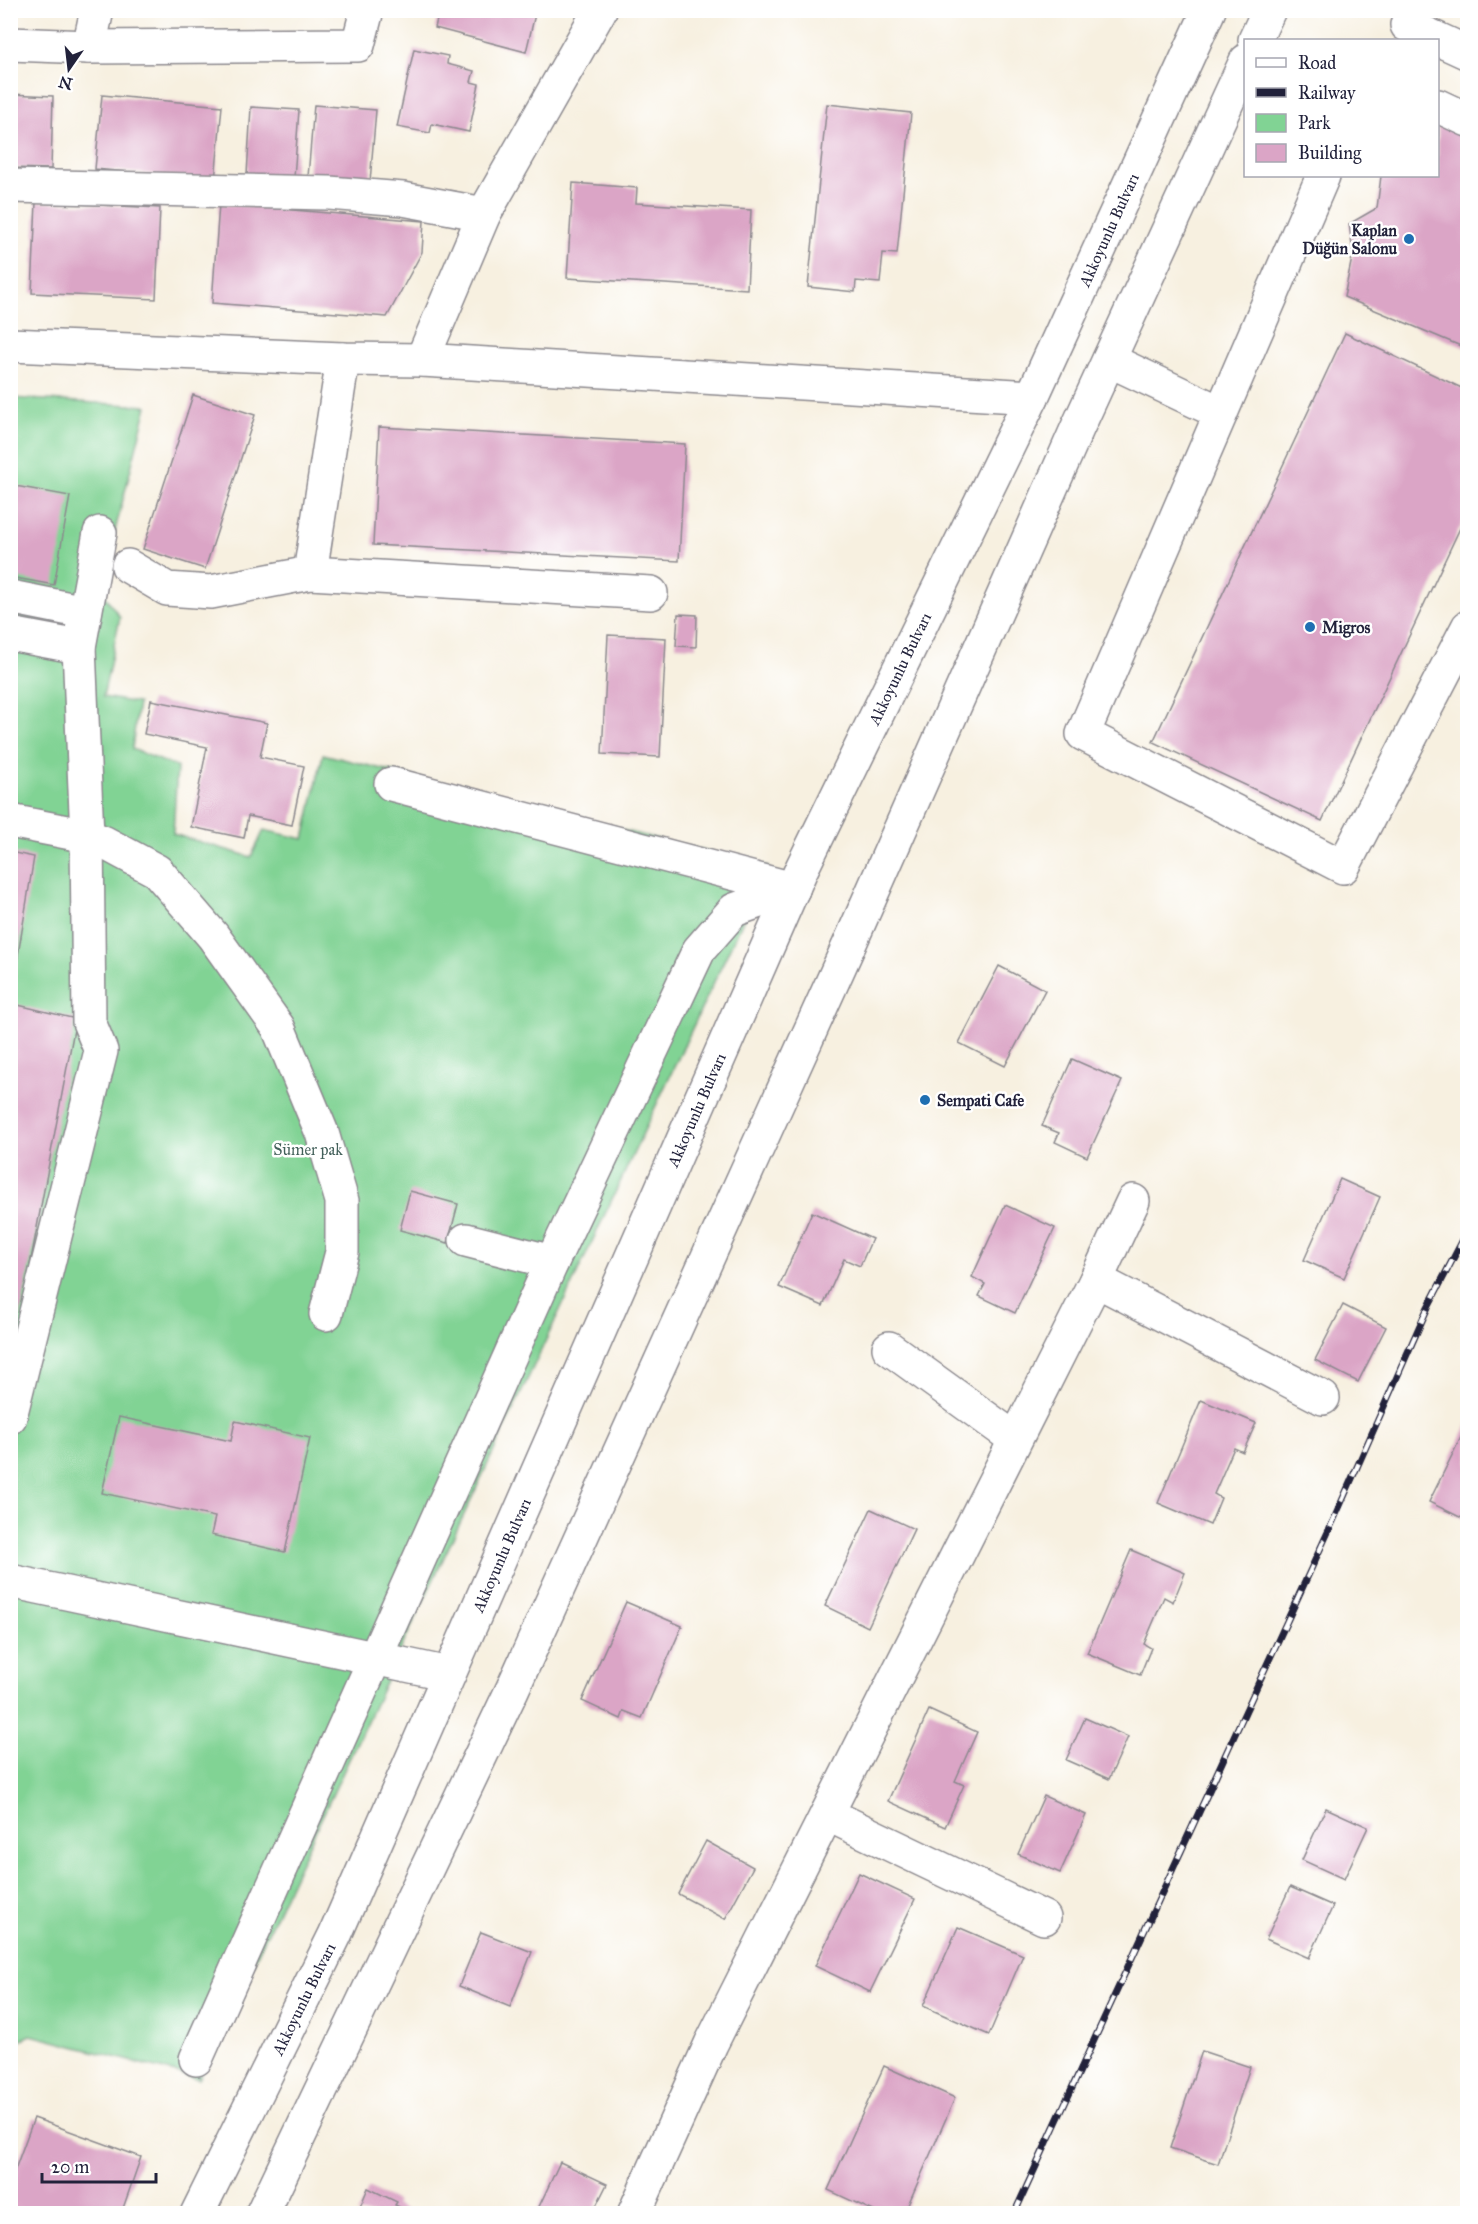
<svg xmlns="http://www.w3.org/2000/svg" width="1478" height="2224" viewBox="0 0 1478 2224" font-family="'IM FELL Great Primer',serif">
<style>
.green{fill:#81d394;stroke:#527a68;stroke-width:1.5}
.building{fill:#dba5c6}
.lines{fill:none;stroke-linecap:round;stroke-linejoin:round}
.minor-casing{stroke:#8c898e;stroke-width:36}
.major-casing{stroke:#8c898e;stroke-width:36}
.minor{stroke:#fff;stroke-width:33}
.major{stroke:#fff;stroke-width:33}
.rail-casing{stroke:#22223b;stroke-width:7}
.rail{stroke:#fff;stroke-width:4.5;stroke-dasharray:14;stroke-linecap:butt}
.poi-dot{fill:#1f6fb2;stroke:#fff;stroke-width:2}
.labels{text-anchor:middle;dominant-baseline:central;stroke-width:5;stroke-linejoin:round;paint-order:stroke}
.street-label{font-size:16px;fill:#22223b;stroke:#fff}
.poi-label{font-size:16px;font-weight:bold;fill:#22223b;stroke:#fff;text-anchor:start}
.park-label{font-size:16px;fill:#43605a;stroke:#fff}
</style>
<rect width="100%" height="100%" fill="#fff"/>
<filter id="ink" filterUnits="userSpaceOnUse"><feTurbulence type="fractalNoise" baseFrequency=".0167" numOctaves="2"/><feDisplacementMap in="SourceGraphic" scale="12" xChannelSelector="R" yChannelSelector="G"/><feConvolveMatrix kernelMatrix="1 2 1 2 8 2 1 2 1" color-interpolation-filters="sRGB"/></filter>
<filter id="wash" filterUnits="userSpaceOnUse"><feTurbulence type="fractalNoise" baseFrequency=".008" numOctaves="4" result="noise"/><feDisplacementMap in="SourceGraphic" scale="24" xChannelSelector="R" yChannelSelector="G"/><feGaussianBlur stdDeviation="1.35" result="paint"/><feColorMatrix in="noise" values="0 0 0 0 0 0 0 0 0 0 0 0 0 0 0 0 0 1.4 0 .05"/><feComposite in="paint" operator="in"/></filter>
<g filter="url(#wash)">
<rect width="100%" height="100%" fill="#f7f0e0"/>
<polygon class="green" points="11,398 147,406 100,589 120,617 103,697 138,703 132,749 177,767 173,834 251,857 264,830 304,839 323,754 768,867 199,2079 31,2035 11,2045"/>
<g id="blocks">
<g class="building">
<polygon points="439,10 536,10 526,52 435,28"/>
<polygon points="414,49 448,56 447,64 474,71 471,82 479,84 469,132 432,124 430,133 397,127"/>
<polygon points="10,94 53,96 51,169 10,168"/>
<polygon points="102,95 222,106 215,180 95,169"/>
<polygon points="827,104 911,113 897,254 883,253 880,283 856,281 855,292 808,287"/>
<polygon points="314,105 376,110 370,182 308,177"/>
<polygon points="251,107 299,110 294,178 247,175"/>
<polygon points="1438,118 1468,133 1468,349 1344,297 1353,253 1349,224 1377,208 1381,176 1438,176"/>
<polygon points="573,183 637,188 636,203 751,210 747,289 567,278"/>
<polygon points="36,202 160,208 156,299 32,293"/>
<polygon points="219,204 424,221 422,252 387,317 212,303"/>
<polygon points="1345,333 1468,391 1468,511 1322,821 1153,742"/>
<polygon points="193,395 255,415 205,569 143,549"/>
<polygon points="379,427 685,444 679,561 373,545"/>
<polygon points="10,485 70,496 54,585 10,577"/>
<polygon points="678,614 697,615 696,647 676,646"/>
<polygon points="608,635 666,638 660,757 602,754"/>
<polygon points="151,700 267,723 260,757 304,766 292,825 248,816 244,838 191,827 207,747 144,734"/>
<polygon points="10,852 34,857 12,992 10,992"/>
<polygon points="999,966 1045,990 1005,1066 959,1043"/>
<polygon points="10,1003 76,1019 15,1345 10,1344"/>
<polygon points="1072,1059 1122,1081 1087,1157 1055,1142 1059,1133 1042,1126"/>
<polygon points="1340,1179 1380,1197 1344,1278 1304,1260"/>
<polygon points="410,1191 458,1204 448,1243 400,1230"/>
<polygon points="1005,1205 1055,1228 1015,1313 979,1296 985,1284 972,1277"/>
<polygon points="812,1212 872,1239 860,1266 844,1259 823,1306 779,1287"/>
<polygon points="1343,1305 1386,1327 1358,1382 1315,1360"/>
<polygon points="1201,1400 1256,1423 1243,1452 1234,1448 1214,1494 1221,1498 1210,1525 1158,1503"/>
<polygon points="119,1417 231,1441 235,1421 310,1438 285,1552 211,1535 215,1517 102,1493"/>
<polygon points="1468,1423 1468,1521 1429,1502"/>
<polygon points="871,1509 914,1529 868,1627 825,1606"/>
<polygon points="1131,1550 1185,1573 1173,1602 1164,1597 1144,1644 1151,1648 1140,1675 1087,1653"/>
<polygon points="626,1602 682,1626 642,1718 624,1711 621,1719 582,1701"/>
<polygon points="929,1710 977,1732 955,1781 964,1785 945,1827 888,1801"/>
<polygon points="1085,1718 1128,1737 1109,1779 1066,1760"/>
<polygon points="1044,1796 1086,1815 1060,1873 1018,1854"/>
<polygon points="1326,1808 1368,1827 1344,1879 1302,1860"/>
<polygon points="706,1841 753,1867 725,1919 678,1894"/>
<polygon points="859,1873 915,1899 870,1992 815,1966"/>
<polygon points="1290,1887 1333,1906 1309,1958 1266,1939"/>
<polygon points="958,1927 1023,1955 989,2035 923,2006"/>
<polygon points="481,1932 532,1952 510,2007 459,1986"/>
<polygon points="1202,2051 1250,2067 1218,2164 1170,2148"/>
<polygon points="884,2066 955,2098 904,2214 880,2214 828,2190"/>
<polygon points="34,2118 141,2157 121,2214 14,2214 10,2202 10,2183"/>
<polygon points="560,2162 607,2184 592,2214 536,2213"/>
<polygon points="368,2188 397,2202 395,2205 414,2214 357,2214"/>
</g>
</g>
</g>
<g filter="url(#ink)">
<use href="#blocks" fill-opacity="0" stroke="#8c898e" stroke-width="1.5"/>
<g class="lines">
<defs>
<g id="minor">
<polyline points="1411,10 1407,25 1468,53"/>
<polyline points="10,44 89,47 358,45 367,10"/>
<polyline points="89,47 97,10"/>
<polyline points="1438,106 1468,120"/>
<polyline points="1323,176 1083,734 1343,867 1468,627"/>
<polyline points="10,186 329,193 403,199 484,214"/>
<polyline points="10,345 343,359 422,360 1032,397"/>
<polyline points="422,360 484,214 600,10"/>
<polyline points="1109,360 1221,413"/>
<polyline points="128,566 167,589 211,592 310,573 651,593"/>
<polyline points="310,573 343,359"/>
<polyline points="10,597 85,612"/>
<polyline points="10,634 79,647"/>
<polyline points="391,784 793,889"/>
<polyline points="10,821 87,836 105,843 157,871 213,936 278,1027 322,1133 342,1201 342,1252 326,1314"/>
<polyline points="466,1240 552,1262"/>
<polyline points="1096,1280 1323,1398"/>
<polyline points="889,1348 1015,1439"/>
<polyline points="10,1417 101,1051 89,1022 87,836 79,647 100,533"/>
<polyline points="10,1581 449,1674"/>
<polyline points="827,1814 1044,1918"/>
<polyline points="196,2059 552,1262 699,950 734,910 793,889"/>
<polyline points="634,2214 711,2044 1096,1280 1133,1201"/>
</g>
<g id="major">
<polyline points="1255,40 1269,10"/>
<path id="s1" d="M197,2214L335,1935L802,868L1032,397L1209,10"/>
<polyline points="262,2214 512,1690 850,943 1077,429 1246,61"/>
</g>
</defs>
<use href="#minor" class="minor-casing"/>
<use href="#major" class="major-casing"/>
<use href="#minor" class="minor"/>
<use href="#major" class="major"/>
<defs>
<polyline id="rail" points="1014,2214 1334,1519 1428,1307 1468,1230"/>
</defs>
<use href="#rail" class="rail-casing"/>
<use href="#rail" class="rail"/>
</g>
</g>
<g class="poi-dot">
<circle cx="1409" cy="239" r="6"/>
<circle cx="1310" cy="627" r="6"/>
<circle cx="925" cy="1100" r="6"/>
</g>
<g class="labels">
<g class="street-label">
<text stroke="none"><textPath href="#s1" startOffset="2184">Akkoyunlu Bulvarı</textPath></text>
<text stroke="none"><textPath href="#s1" startOffset="1698">Akkoyunlu Bulvarı</textPath></text>
<text stroke="none"><textPath href="#s1" startOffset="1212">Akkoyunlu Bulvarı</textPath></text>
<text stroke="none"><textPath href="#s1" startOffset="726">Akkoyunlu Bulvarı</textPath></text>
<text stroke="none"><textPath href="#s1" startOffset="240">Akkoyunlu Bulvarı</textPath></text>
</g>
<g class="poi-label">
<text x="1397" y="230" text-anchor="end">Kaplan<tspan x="1397" dy="18">Düğün Salonu</tspan></text>
<text x="1322" y="627">Migros</text>
<text x="937" y="1100">Sempati Cafe</text>
</g>
<g class="park-label">
<text x="308" y="1149">Sümer pak</text>
</g>
</g>
<rect width="1478" height="2224" fill="none" stroke="#fff" stroke-width="36"/>
<rect x="1244" y="39" width="195" height="138" fill="#ffffff" stroke="#a7a7b1" stroke-width="1.5"/>
<rect x="1256" y="58" width="30" height="9" fill="#ffffff" stroke="#a7a7b1" stroke-width="1.5"/>
<text x="1298" y="69" font-size="18" fill="#22223b">Road</text>
<rect x="1256" y="88" width="30" height="9" fill="#22223b" stroke="#a7a7b1" stroke-width="1.5"/>
<text x="1298" y="99" font-size="18" fill="#22223b">Railway</text>
<rect x="1256" y="114" width="30" height="18" fill="#81d394" stroke="#a7a7b1" stroke-width="1.5"/>
<text x="1298" y="129" font-size="18" fill="#22223b">Park</text>
<rect x="1256" y="144" width="30" height="18" fill="#dba5c6" stroke="#a7a7b1" stroke-width="1.5"/>
<text x="1298" y="159" font-size="18" fill="#22223b">Building</text>
<g transform="translate(69 69) rotate(194)" stroke="#ffffff" stroke-width="4.5" paint-order="stroke">
<path d="M0-4.5L10 22L0 15L-10 22Z" fill="#22223b"/>
<text y="-9" font-size="16" font-weight="bold" text-anchor="middle" fill="#22223b">N</text>
</g>
<path d="M42 2173v9h114v-9" fill="none" stroke="#22223b" stroke-width="3"/>
<text x="51" y="2173" font-size="18" fill="#22223b" stroke="#ffffff" stroke-width="4.5" paint-order="stroke">20 m</text>
</svg>
